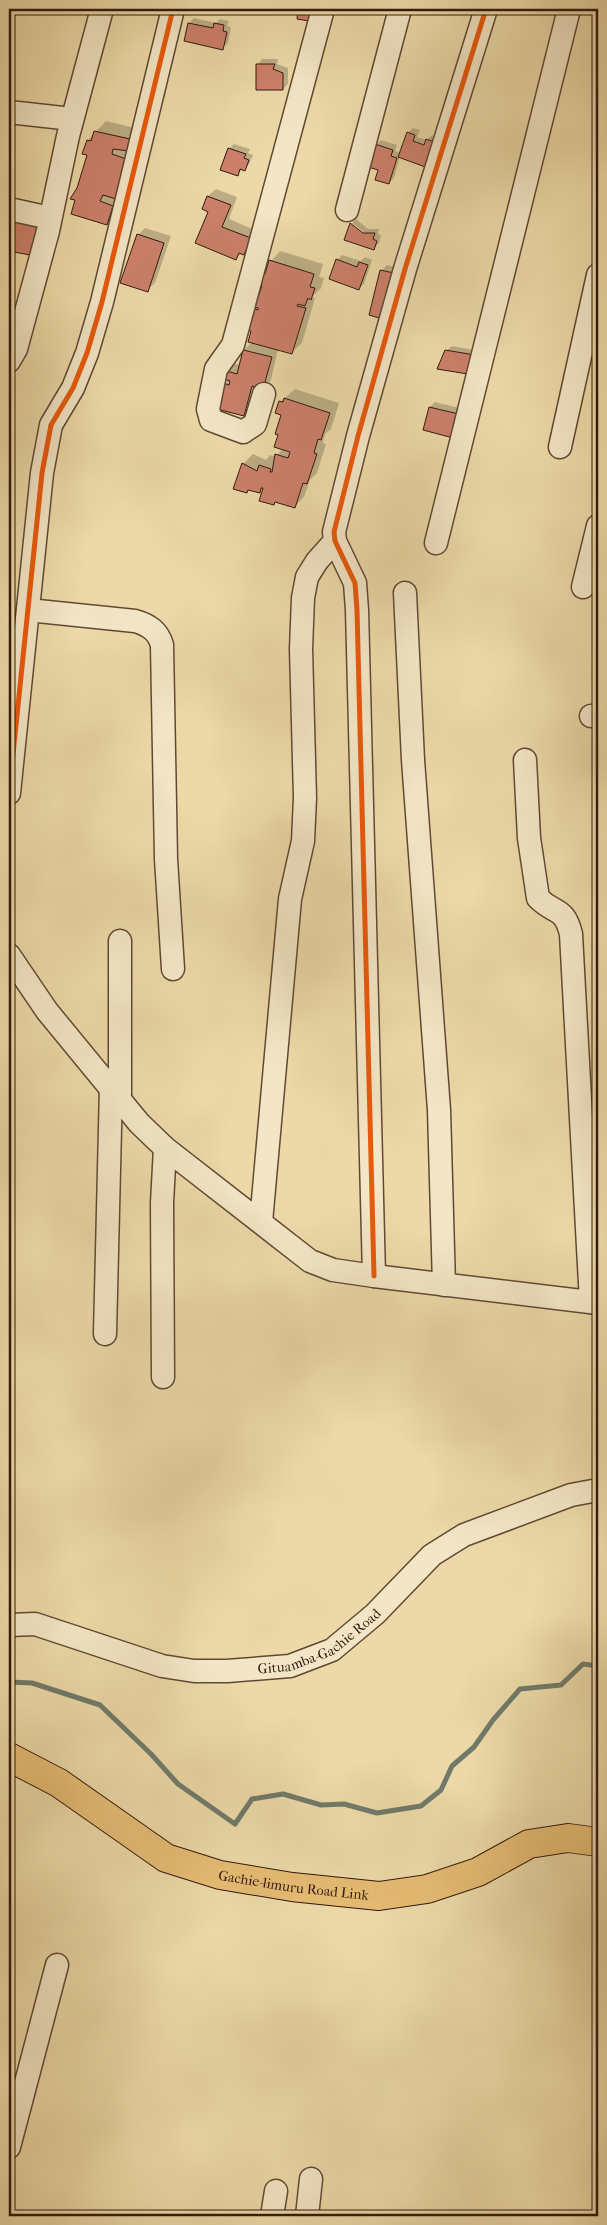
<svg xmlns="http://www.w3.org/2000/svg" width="607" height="2225" viewBox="0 0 607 2225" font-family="'IM FELL French Canon',serif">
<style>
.shadow{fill:#0003}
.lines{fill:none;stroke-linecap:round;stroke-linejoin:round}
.stream{stroke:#707a6a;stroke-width:5}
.building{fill:#cc806b;stroke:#32190e}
.minor-casing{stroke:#604934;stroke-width:25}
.major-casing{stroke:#32190e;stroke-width:30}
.minor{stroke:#f3e6c6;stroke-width:22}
.major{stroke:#e6bc74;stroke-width:28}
.cycleway-casing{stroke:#f3e6c6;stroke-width:8}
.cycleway{stroke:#e8590c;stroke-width:5}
.labels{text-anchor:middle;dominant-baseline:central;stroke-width:4;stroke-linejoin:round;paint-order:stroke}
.street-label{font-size:14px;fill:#32190e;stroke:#f3e6c6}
</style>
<rect width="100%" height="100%" fill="#ecd9a7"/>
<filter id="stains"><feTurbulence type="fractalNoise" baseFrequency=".004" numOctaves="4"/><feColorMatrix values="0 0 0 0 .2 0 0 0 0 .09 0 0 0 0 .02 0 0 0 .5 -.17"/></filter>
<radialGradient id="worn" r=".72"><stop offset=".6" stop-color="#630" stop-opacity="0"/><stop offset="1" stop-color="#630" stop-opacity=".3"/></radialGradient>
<g class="shadow">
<polygon points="194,18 216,23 220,19 229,21 227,26 231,27 228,43 223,48 189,23"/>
<polygon points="262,59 278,59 277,64 288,68 288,84 283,89 258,64"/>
<polygon points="106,121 139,129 117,214 107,224 79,188 89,155 88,140"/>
<polygon points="413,128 420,130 417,137 427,140 432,135 441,138 400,156 394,178 389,183 380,169 376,145 381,140 397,145 395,151 401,153 408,133"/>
<polygon points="234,144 250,149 248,153 253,155 249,164 237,174 229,149"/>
<polygon points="216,189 237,197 229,219 257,231 251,246 236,258 210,211 203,208 208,196"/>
<polygon points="356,219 368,229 379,229 378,233 381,236 379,243 374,248 346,239 352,223 352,226 367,238 369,236 352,223"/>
<polygon points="145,228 171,236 155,283 147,290 138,235"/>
<polygon points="280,251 323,264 319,277 324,278 321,288 312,297 315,298 302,343 291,353 278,349 271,380 244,415 225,384 229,379 223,377 232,363 240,365 244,350 252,342 251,317 259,307 264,285 261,273"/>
<polygon points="342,255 361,261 365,257 372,260 364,284 359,288 337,260"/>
<polygon points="387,265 398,268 370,314 382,270"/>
<polygon points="452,346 474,350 478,369 446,351"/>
<polygon points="295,389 339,403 331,429 325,434 323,443 326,444 317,473 310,480 304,497 294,507 276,501 273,504 265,486 259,492 243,464 253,454 266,460 270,455 276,457 283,448 279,434 282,414 280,402"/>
<polygon points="435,402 467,410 462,432 430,407"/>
</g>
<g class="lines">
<polyline class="stream" points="9,1682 32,1683 100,1705 151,1754 178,1784 235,1824 252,1799 283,1794 321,1805 344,1804 377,1813 421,1806 441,1790 452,1766 474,1747 493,1720 520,1689 561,1685 583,1664 598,1666"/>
</g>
<g class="building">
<polygon points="298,9 317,9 315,22 297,19"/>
<polygon points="188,23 213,28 214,23 224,25 223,31 227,32 223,50 184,41"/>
<polygon points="256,64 275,64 273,69 283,73 283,90 256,90"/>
<polygon points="94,131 130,139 129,151 113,149 112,154 129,160 116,199 103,195 100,201 113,206 107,225 71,214 75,200 70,199 77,188 87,155 82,154 87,140 91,141"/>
<polygon points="407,132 415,135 413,141 424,145 426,139 437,143 428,168 398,157"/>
<polygon points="375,144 393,150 391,156 397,158 389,184 375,180 378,170 368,167"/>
<polygon points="228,148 246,154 244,158 249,160 245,171 240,169 238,176 220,170"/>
<polygon points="207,196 231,205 222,227 251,238 244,255 239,253 236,260 195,243 208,212 202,209"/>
<polygon points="9,219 40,225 35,256 9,251"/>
<polygon points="350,223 363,233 375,233 373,239 377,241 374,250 344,240"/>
<polygon points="137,234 164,243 148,292 120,283"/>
<polygon points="336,259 357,267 359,262 368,265 359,290 329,279"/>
<polygon points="269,260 314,274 310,287 315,288 311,300 308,298 305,306 298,304 297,306 306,308 292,354 248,342 251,331 245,329 249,316 252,317 255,309 258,310 258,308 254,307 262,286 257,284 260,273 265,274"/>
<polygon points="380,270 394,273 382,319 369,315"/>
<polygon points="243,350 272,357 263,389 252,386 244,416 217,409 223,383 229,385 230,381 221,378 223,370 237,374"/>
<polygon points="445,350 469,354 477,359 474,375 437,369"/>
<polygon points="284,398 330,413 321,440 318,439 314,453 317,454 307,484 303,483 295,508 275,502 274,505 259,501 263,488 261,488 260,493 248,490 247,493 233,489 242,463 257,471 259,465 271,469 270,472 272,472 275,454 288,458 290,452 274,447 278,435 275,434 281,415 275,413 279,401 283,402"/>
<polygon points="429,407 463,415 457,439 423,430"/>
</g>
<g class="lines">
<defs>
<g id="minor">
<polyline points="9,112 72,119"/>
<polyline points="9,209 50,218"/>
<polyline points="347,210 400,9"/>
<polyline points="9,361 16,349 48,231 68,136 102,9"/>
<polyline points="264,394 255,424 243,432 211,420 208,409 216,369 233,345 323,9"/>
<polyline points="560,447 598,275"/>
<polyline points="436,543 569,9"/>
<polyline points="583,587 598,526"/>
<polyline points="405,593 413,760 439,1110 444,1285"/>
<path d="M28,610L135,621C149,625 158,631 162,645L166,859L173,969"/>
<polyline points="591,716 598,715"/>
<path d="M525,760L529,838L538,898C555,915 564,906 571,934L591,1302"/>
<polyline points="9,793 42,473 51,425 73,388 87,353 102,302 173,9"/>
<polyline points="9,955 47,1011 139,1123 165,1148 310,1261 333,1270 374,1276 598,1303"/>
<polyline points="120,1097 120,941"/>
<polyline points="261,1222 290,899 303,841 305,798 301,649 303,598 307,577 317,561 335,541"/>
<polyline points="374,1276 357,610 355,583 335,541 334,532 358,436 405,269 486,9"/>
<polyline points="105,1334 111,1087"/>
<polyline points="163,1377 162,1203 165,1148"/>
<path id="s1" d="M9,1625L35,1624L162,1666L194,1671H227L290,1666L332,1650L375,1614L432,1555L464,1535L571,1495L598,1490"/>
<polyline points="9,2147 57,1965"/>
<polyline points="272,2216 276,2191"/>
<polyline points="307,2216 311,2179"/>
</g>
<g id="major">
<path id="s2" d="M9,1757L59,1783L166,1858L220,1875L292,1887L379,1896L427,1889L478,1872L529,1844L568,1838L598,1842"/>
</g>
</defs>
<use href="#minor" class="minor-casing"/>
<use href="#major" class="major-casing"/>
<use href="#minor" class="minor"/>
<use href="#major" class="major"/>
<defs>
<g id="cycleway">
<polyline points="9,793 42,473 51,425 73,388 87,353 102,302 173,9"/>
<polyline points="374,1276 357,610 355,583 335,541 334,532 358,436 405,269 486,9"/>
</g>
</defs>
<use href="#cycleway" class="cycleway-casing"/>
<use href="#cycleway" class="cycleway"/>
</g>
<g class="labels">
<g class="street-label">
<text stroke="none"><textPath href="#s1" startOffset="325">Gituamba-Gachie Road</textPath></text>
<text stroke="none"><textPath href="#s2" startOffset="318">Gachie-limuru Road Link</textPath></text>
</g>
</g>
<rect width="607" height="2225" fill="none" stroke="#ecd9a7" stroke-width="30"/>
<rect x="10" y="10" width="587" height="2205" fill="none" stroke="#32190e" stroke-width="2.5"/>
<rect x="15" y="15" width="577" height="2195" fill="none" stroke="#32190e"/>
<rect width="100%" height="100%" filter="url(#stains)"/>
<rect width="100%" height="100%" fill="url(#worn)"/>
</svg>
